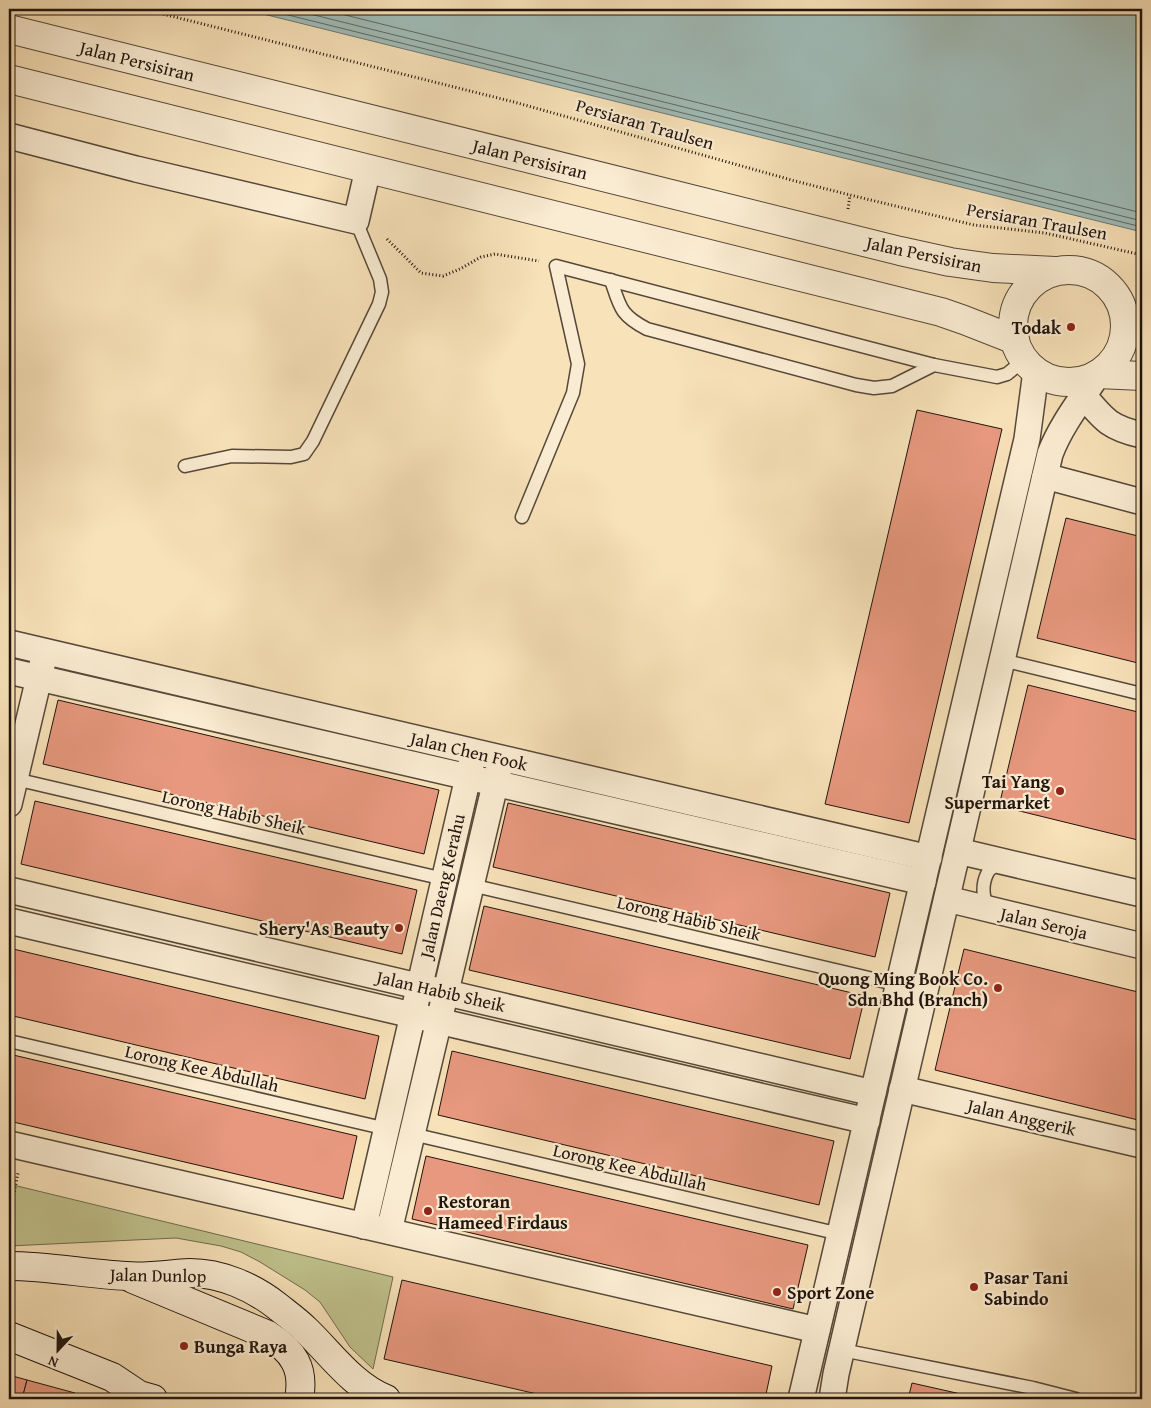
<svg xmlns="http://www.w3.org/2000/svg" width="1151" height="1408" viewBox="0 0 1151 1408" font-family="'Gentium Book Plus',serif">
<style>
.green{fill:#c0c28d;stroke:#706b4e}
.water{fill:#a0bcb8;stroke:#6d7974}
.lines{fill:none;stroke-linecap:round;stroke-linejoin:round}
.shore{stroke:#606863;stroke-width:1}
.building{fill:#e7987e;stroke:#20140e}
.service-casing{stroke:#564839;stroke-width:15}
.minor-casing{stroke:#564839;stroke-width:28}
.tertiary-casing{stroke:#564839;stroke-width:30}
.secondary-casing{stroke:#20140e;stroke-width:30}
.path{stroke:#20140e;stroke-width:3;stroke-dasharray:1 2.5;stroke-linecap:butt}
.service{stroke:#faecd2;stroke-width:12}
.minor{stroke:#faecd2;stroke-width:25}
.tertiary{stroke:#faecd2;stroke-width:28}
.secondary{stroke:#faecd2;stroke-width:28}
.poi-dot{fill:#8f2418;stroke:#faecd2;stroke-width:2}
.labels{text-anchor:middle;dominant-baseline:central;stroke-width:4.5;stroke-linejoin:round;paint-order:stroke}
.street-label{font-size:18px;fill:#20140e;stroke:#faecd2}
.poi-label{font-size:18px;font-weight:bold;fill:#20140e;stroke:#faecd2;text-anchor:end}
</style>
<rect width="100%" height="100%" fill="#f8e2b9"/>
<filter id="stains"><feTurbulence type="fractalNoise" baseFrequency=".004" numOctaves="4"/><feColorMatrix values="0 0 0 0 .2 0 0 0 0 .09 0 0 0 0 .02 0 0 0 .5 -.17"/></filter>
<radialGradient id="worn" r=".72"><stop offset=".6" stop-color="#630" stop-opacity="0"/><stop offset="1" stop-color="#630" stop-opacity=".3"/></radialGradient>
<polygon class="green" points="9,1184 393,1277 373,1369 350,1347 320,1302 305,1290 260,1262 241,1252 221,1246 176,1238 9,1246"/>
<polygon class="water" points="243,9 1142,9 1142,232"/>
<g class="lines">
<g class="shore">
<polyline points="264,9 1142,227"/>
<polyline points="290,9 1142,221"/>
<polyline points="321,9 1142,213"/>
</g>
</g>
<g class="building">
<polygon points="917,410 1002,429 909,823 825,804"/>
<polygon points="1066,518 1142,537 1142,664 1037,638"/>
<polygon points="1028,685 1142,713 1142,841 999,806"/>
<polygon points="58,700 439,790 424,854 43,764"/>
<polygon points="35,801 417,890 402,954 21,864"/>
<polygon points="508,803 890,893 875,957 493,867"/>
<polygon points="484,906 865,996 850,1059 469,970"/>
<polygon points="9,948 379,1036 365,1099 9,1015"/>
<polygon points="964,949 1142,993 1142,1121 935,1070"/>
<polygon points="452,1051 834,1141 819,1205 438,1115"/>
<polygon points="9,1054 357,1136 343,1199 9,1121"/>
<polygon points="426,1156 808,1245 793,1309 412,1219"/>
<polygon points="402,1280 772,1366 765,1399 559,1399 384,1359"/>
<polygon points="9,1375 27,1380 22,1399 9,1399"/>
<polygon points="27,1380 75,1393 79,1399 22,1399"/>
<polygon points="912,1383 983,1399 908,1399"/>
</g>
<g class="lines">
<defs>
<g id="service">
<path d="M611,280C620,307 620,315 647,329L856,385L874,388L892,386L934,365"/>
<polyline points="185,466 232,456 291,457 304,454 313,441 379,304 382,292 380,279 356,221"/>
<polyline points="522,517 573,393 578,364 556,266 934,365 997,377 1007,374 1024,360"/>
<polyline points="1002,660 1142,694"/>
<polyline points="15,779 444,879"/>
<polyline points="471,885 899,985"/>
<path d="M991,908C981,900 982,883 988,872C991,867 997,865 1002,862"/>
<polyline points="9,1041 387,1129"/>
<polyline points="412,1134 840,1234"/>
<polyline points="842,1350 1033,1388 1076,1399"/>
</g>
<g id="minor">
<polyline points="9,136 136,169 356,221 368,169"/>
<path d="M1084,396C1104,420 1110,428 1142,435"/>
<polyline points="1045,476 1142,502"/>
<polyline points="9,643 929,858"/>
<polyline points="9,671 923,882"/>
<polyline points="9,804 43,661"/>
<polyline points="958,851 1142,894"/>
<polyline points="9,890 873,1093"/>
<polyline points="947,899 1142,946"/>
<polyline points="9,921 867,1121"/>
<polyline points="902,1089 1142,1145"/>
<polyline points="9,1144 817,1330"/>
<polyline points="364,1226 472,760"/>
<polyline points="389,1231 499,768"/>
<polyline points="801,1399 1027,439 1036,371"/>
<path d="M832,1399L836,1374L1050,454C1061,425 1081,400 1098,374"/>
</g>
<g id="tertiary">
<polyline points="9,29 900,251 950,262 993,268 1055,271"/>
<polyline points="9,79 941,312 964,320 1015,340"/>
<circle cx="1069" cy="326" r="56"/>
<polyline points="1098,374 1142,376"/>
</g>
<g id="secondary">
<path d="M9,1266C48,1266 87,1274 126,1276C147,1278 169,1274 190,1273C221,1273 253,1287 277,1306C287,1314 297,1321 306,1330C331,1354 353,1386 386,1399"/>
<path d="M133,1279L268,1335C293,1351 305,1368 299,1399"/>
<polyline points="9,1336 112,1377 139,1395 153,1399"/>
</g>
</defs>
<use href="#service" class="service-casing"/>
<use href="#minor" class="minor-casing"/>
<use href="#tertiary" class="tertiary-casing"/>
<use href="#secondary" class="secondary-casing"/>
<g class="path">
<polyline points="143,9 514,102 795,181 850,195 974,225 1045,233 1142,255"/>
<polyline points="848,209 850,195"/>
<polyline points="387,239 421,273 443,276 460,269 481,257 495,254 539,261"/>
<polyline points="9,1219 18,1173"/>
</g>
<use href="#service" class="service"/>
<use href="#minor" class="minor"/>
<use href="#tertiary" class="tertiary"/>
<use href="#secondary" class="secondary"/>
</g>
<g class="poi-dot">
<circle cx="1071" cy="327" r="5"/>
<circle cx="1060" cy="791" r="5"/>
<circle cx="399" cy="928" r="5"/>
<circle cx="998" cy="988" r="5"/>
<circle cx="428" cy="1211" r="5"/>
<circle cx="974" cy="1287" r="5"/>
<circle cx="777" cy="1292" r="5"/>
<circle cx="184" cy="1346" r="5"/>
</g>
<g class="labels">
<g class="street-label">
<text transform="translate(137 61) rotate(14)">Jalan Persisiran</text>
<text transform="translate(645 124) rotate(16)">Persiaran Traulsen</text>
<text transform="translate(530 159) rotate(14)">Jalan Persisiran</text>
<text transform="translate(1037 221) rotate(10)">Persiaran Traulsen</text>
<text transform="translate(924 254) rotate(12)">Jalan Persisiran</text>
<text transform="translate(469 751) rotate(13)">Jalan Chen Fook</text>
<text transform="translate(234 812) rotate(13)">Lorong Habib Sheik</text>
<text transform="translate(442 886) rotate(-77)">Jalan Daeng Kerahu</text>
<text transform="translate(689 918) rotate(13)">Lorong Habib Sheik</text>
<text transform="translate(1044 923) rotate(13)">Jalan Seroja</text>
<text transform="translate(441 991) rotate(13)">Jalan Habib Sheik</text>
<text transform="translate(202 1068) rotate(13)">Lorong Kee Abdullah</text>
<text transform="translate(1022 1117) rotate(13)">Jalan Anggerik</text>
<text transform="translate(630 1167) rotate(13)">Lorong Kee Abdullah</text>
<text transform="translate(158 1275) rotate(1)">Jalan Dunlop</text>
</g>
<g class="poi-label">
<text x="1061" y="327">Todak</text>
<text x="1050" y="781">Tai Yang<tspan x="1050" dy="21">Supermarket</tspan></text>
<text x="389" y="928">Shery'As Beauty</text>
<text x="988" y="978">Quong Ming Book Co.<tspan x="988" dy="21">Sdn Bhd (Branch)</tspan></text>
<text x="438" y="1201" text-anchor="start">Restoran<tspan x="438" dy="21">Hameed Firdaus</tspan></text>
<text x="984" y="1277" text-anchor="start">Pasar Tani<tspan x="984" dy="21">Sabindo</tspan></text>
<text x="787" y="1292" text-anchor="start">Sport Zone</text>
<text x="194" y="1346" text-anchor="start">Bunga Raya</text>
</g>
</g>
<rect width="1151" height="1408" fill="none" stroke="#f8e2b9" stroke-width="30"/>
<rect x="10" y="10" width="1131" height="1388" fill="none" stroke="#20140e" stroke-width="2.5"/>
<rect x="15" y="15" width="1121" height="1378" fill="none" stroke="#20140e"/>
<g transform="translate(58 1350) rotate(202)" stroke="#faecd2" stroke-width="4" paint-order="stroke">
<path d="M0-4L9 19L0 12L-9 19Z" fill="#20140e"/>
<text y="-8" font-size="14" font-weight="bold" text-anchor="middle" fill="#20140e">N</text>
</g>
<rect width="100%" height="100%" filter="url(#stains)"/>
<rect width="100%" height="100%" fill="url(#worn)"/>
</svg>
